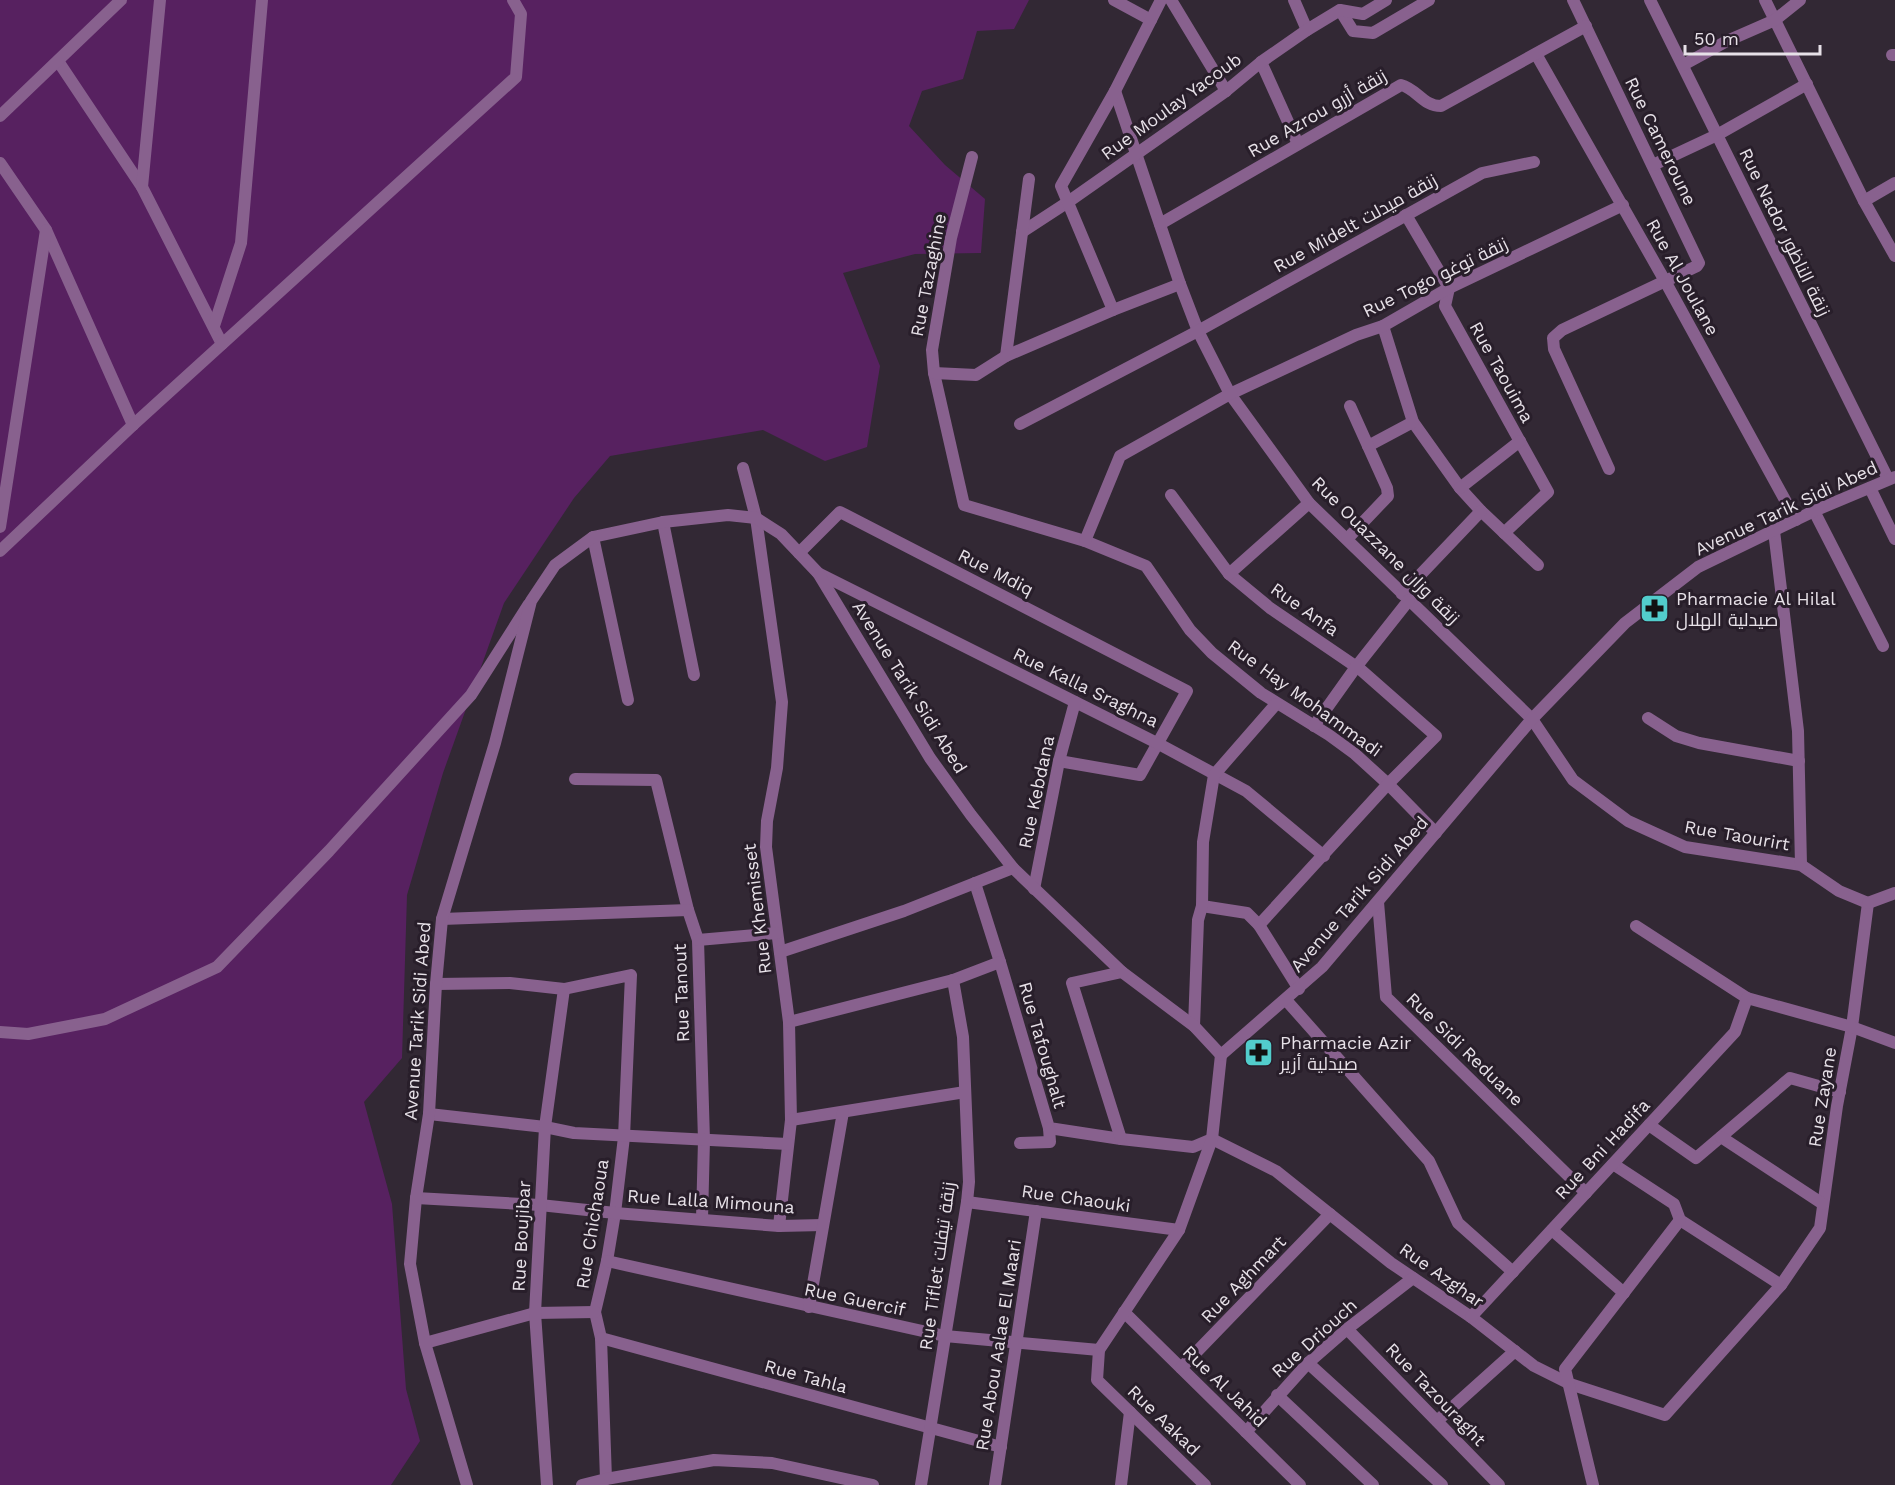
<svg xmlns="http://www.w3.org/2000/svg" width="1895" height="1485" viewBox="0 0 1895 1485" font-family="'Work Sans',Cairo,sans-serif">
<style>
.green{fill:#572160}
.lines{fill:none;stroke-linecap:round;stroke-linejoin:round}
.minor{stroke:#88618e;stroke-width:12}
.tertiary{stroke:#88618e;stroke-width:12}
.labels{text-anchor:middle;dominant-baseline:central;stroke-width:6;stroke-linejoin:round;paint-order:stroke}
.street-label{font-size:18px;fill:#e7e1e8;stroke:#281e2a}
.poi-label{font-size:18px;fill:#e7e1e8;stroke:#281e2a;text-anchor:start}
</style>
<rect width="100%" height="100%" fill="#322834"/>
<polygon class="green" points="0,0 1029,0 1014,29 977,31 963,79 922,91 909,126 945,165 985,199 981,253 915,254 843,273 880,366 867,447 825,461 763,430 610,456 574,498 504,603 443,773 407,895 402,1058 364,1102 392,1204 406,1389 420,1441 391,1485 0,1485"/>
<g class="lines">
<g class="minor">
<polyline points="1114,0 1151,20"/>
<polyline points="1171,0 1226,91"/>
<polyline points="1294,0 1307,30"/>
<polyline points="1573,0 1699,263 1697,266 1562,330 1553,338 1554,349 1609,469"/>
<polyline points="1650,0 1888,479"/>
<polyline points="1765,0 1864,201 1895,256"/>
<polyline points="1340,10 1353,31 1373,33 1429,0"/>
<polyline points="1536,54 1665,281 1796,520"/>
<polyline points="1892,55 1895,55"/>
<polyline points="58,61 142,187 222,344"/>
<polyline points="1261,62 1298,144"/>
<polyline points="1683,65 1727,41 1775,20 1800,0"/>
<polyline points="1115,91 1180,284 1198,331 1230,394 1309,503 1532,719 1573,780 1628,821 1685,847 1801,865 1839,891 1868,903"/>
<polyline points="0,116 121,0"/>
<polyline points="972,157 951,238 932,350 934,373 964,505 1085,541 1146,566 1190,630 1212,653 1261,693 1329,735 1355,754 1388,784 1436,833"/>
<polyline points="0,163 46,230 133,425"/>
<polyline points="1653,165 1717,135 1807,84"/>
<polyline points="142,187 160,0"/>
<polyline points="1864,201 1895,183"/>
<polyline points="1406,215 1449,288 1445,306 1548,492 1504,533"/>
<path d="M1160,224L1401,85C1417,89 1423,106 1441,106L1586,26"/>
<polyline points="1022,232 1068,202 1226,91 1261,62 1307,30 1340,10 1363,14 1386,0"/>
<polyline points="1113,310 1061,186 1115,91 1161,0"/>
<polyline points="214,326 241,243 262,0"/>
<polyline points="1383,326 1413,422 1460,488 1481,511 1538,565"/>
<polyline points="1006,356 1029,179"/>
<polyline points="934,373 976,375 1006,356 1113,310 1180,284"/>
<polyline points="1020,424 1198,331 1482,173 1534,162"/>
<polyline points="1368,446 1413,422"/>
<polyline points="743,468 756,518 782,702 777,768 767,821 766,847 789,1022 791,1120 779,1226"/>
<polyline points="1460,488 1520,441"/>
<polyline points="1870,488 1895,539"/>
<polyline points="1171,495 1229,574 1270,608 1361,670 1436,736 1388,784 1259,925"/>
<polyline points="1814,511 1883,646"/>
<polyline points="663,522 694,675"/>
<polyline points="0,527 46,230"/>
<polyline points="1774,531 1798,731 1801,865"/>
<polyline points="593,537 628,700"/>
<polyline points="1347,539 1388,496 1387,488 1350,406"/>
<polyline points="1085,541 1120,456 1230,394 1356,335 1383,326 1449,288 1623,205"/>
<polyline points="0,551 133,425 516,77 521,14 513,0"/>
<polyline points="799,553 840,512 1187,691 1140,775 1059,761"/>
<polyline points="818,573 1157,743 1246,791 1324,856"/>
<polyline points="1229,574 1309,503"/>
<polyline points="1402,594 1481,511"/>
<polyline points="1648,718 1676,736 1699,743 1799,761"/>
<polyline points="1314,726 1356,667 1409,600"/>
<polyline points="575,779 656,780 688,910 698,940 704,1140 702,1219"/>
<polyline points="975,883 1000,962 1049,1128 1121,1139 1193,1147 1212,1139 1276,1171 1391,1263 1471,1317 1534,1366 1570,1384 1665,1415 1781,1285 1820,1228 1837,1106 1852,1027 1868,903"/>
<polyline points="1034,889 1059,761 1075,702"/>
<polyline points="1378,902 1386,997 1586,1193"/>
<polyline points="1868,903 1895,893"/>
<polyline points="1202,906 1247,913 1259,925 1299,989"/>
<polyline points="442,919 688,910"/>
<polyline points="1636,926 1747,998 1852,1027 1895,1043"/>
<polyline points="698,940 777,933"/>
<polyline points="780,952 904,911 1013,868"/>
<polyline points="436,984 510,983 564,989 631,975 624,1137 615,1213 607,1261 595,1312 601,1338 606,1479"/>
<polyline points="1286,1000 1429,1161 1458,1223 1513,1272"/>
<polyline points="789,1022 953,980 1000,962"/>
<polyline points="1194,1026 1198,920 1202,906 1203,842 1214,775 1276,704"/>
<polyline points="0,1032 28,1034 105,1019 217,967 329,851 471,695 529,604"/>
<polyline points="429,1114 545,1127 574,1133 788,1144"/>
<polyline points="791,1120 965,1092"/>
<polyline points="1649,1125 1696,1158 1790,1078 1840,1092"/>
<polyline points="1721,1137 1823,1204"/>
<polyline points="1121,1139 1072,983 1122,972"/>
<polyline points="1020,1143 1050,1142 1049,1128"/>
<polyline points="1613,1164 1674,1204 1680,1220 1781,1285"/>
<polyline points="416,1198 540,1205 615,1213 779,1226 823,1225"/>
<polyline points="967,1202 1179,1230"/>
<polyline points="1552,1230 1624,1293"/>
<polyline points="607,1261 945,1336 1099,1350"/>
<polyline points="809,1307 843,1112"/>
<polyline points="1124,1312 1300,1485"/>
<polyline points="1471,1317 1735,1032 1747,998"/>
<polyline points="1347,1329 1499,1485"/>
<polyline points="601,1338 1001,1447"/>
<polyline points="425,1343 535,1313 595,1312"/>
<polyline points="1308,1363 1442,1485"/>
<polyline points="1181,1368 1330,1214"/>
<polyline points="1277,1395 1373,1485"/>
<polyline points="1437,1421 1515,1351"/>
<polyline points="1246,1432 1308,1363 1347,1329 1413,1278"/>
<polyline points="547,1485 535,1313 545,1127 564,989"/>
<polyline points="582,1485 606,1479 714,1460 772,1463 873,1485"/>
<polyline points="921,1485 967,1202 969,1182 963,1037 953,980"/>
<polyline points="995,1485 1036,1211"/>
<polyline points="1121,1485 1130,1412"/>
<polyline points="1205,1485 1097,1380 1099,1350 1179,1230 1212,1139 1221,1055"/>
<polyline points="1593,1485 1565,1369 1680,1220"/>
</g>
<polyline class="tertiary" points="467,1485 425,1343 410,1264 416,1198 429,1114 436,984 442,919 495,743 531,601 555,565 593,537 663,522 728,515 756,518 781,534 818,573 930,758 971,815 1013,868 1122,972 1194,1026 1221,1055 1322,967 1532,719 1625,623 1698,567 1814,511 1895,477"/>
</g>
<defs>
<symbol id="pharmacy-square" viewBox="-11 -11 22 22"><rect x="-9" y="-9" width="18" height="18" rx="4" fill="#52cdcc" stroke="#281e2a"/><path d="M-2-6h4v4h4v4h-4v4h-4v-4h-4v-4h4Z" fill="#111"/></symbol>
</defs>
<g fill-rule="evenodd">
<use href="#pharmacy-square" x="1638" y="592" width="33" height="33"/>
<use href="#pharmacy-square" x="1242" y="1036" width="33" height="33"/>
</g>
<g class="labels">
<g class="street-label">
<text transform="translate(1171 106) rotate(-36)">Rue Moulay Yacoub</text>
<text transform="translate(1317 113) rotate(-30)">Rue Azrou زنقة أزرو</text>
<text transform="translate(1661 141) rotate(64)">Rue Cameroune</text>
<text transform="translate(1355 223) rotate(-29)">Rue Midelt زنقة ميدلت</text>
<text transform="translate(1785 232) rotate(64)">Rue Nador زنقة الناظور</text>
<text transform="translate(928 275) rotate(-79)">Rue Tazaghine</text>
<text transform="translate(1435 277) rotate(-26)">Rue Togo زنقة توغو</text>
<text transform="translate(1683 277) rotate(61)">Rue Al Joulane</text>
<text transform="translate(1502 372) rotate(61)">Rue Taouima</text>
<text transform="translate(1786 508) rotate(-25)">Avenue Tarik Sidi Abed</text>
<text transform="translate(1386 550) rotate(45)">Rue Ouazzane زنقة وزان</text>
<text transform="translate(996 572) rotate(27)">Rue Mdiq</text>
<text transform="translate(1305 609) rotate(35)">Rue Anfa</text>
<text transform="translate(910 687) rotate(58)">Avenue Tarik Sidi Abed</text>
<text transform="translate(1086 687) rotate(26)">Rue Kalla Sraghna</text>
<text transform="translate(1305 698) rotate(36)">Rue Hay Mohammadi</text>
<text transform="translate(1036 792) rotate(-78)">Rue Kebdana</text>
<text transform="translate(1737 835) rotate(10)">Rue Taourirt</text>
<text transform="translate(1359 894) rotate(-49)">Avenue Tarik Sidi Abed</text>
<text transform="translate(757 909) rotate(-97)">Rue Khemisset</text>
<text transform="translate(681 993) rotate(-92)">Rue Tanout</text>
<text transform="translate(417 1021) rotate(-86)">Avenue Tarik Sidi Abed</text>
<text transform="translate(1043 1045) rotate(74)">Rue Tafoughalt</text>
<text transform="translate(1465 1049) rotate(44)">Rue Sidi Reduane</text>
<text transform="translate(1822 1097) rotate(-81)">Rue Zayane</text>
<text transform="translate(1602 1149) rotate(-47)">Rue Bni Hadifa</text>
<text transform="translate(1076 1198) rotate(8)">Rue Chaouki</text>
<text transform="translate(711 1201) rotate(4)">Rue Lalla Mimouna</text>
<text transform="translate(592 1224) rotate(-81)">Rue Chichaoua</text>
<text transform="translate(521 1236) rotate(-87)">Rue Boujibar</text>
<text transform="translate(937 1266) rotate(-82)">Rue Tiflet زنقة تيفلت</text>
<text transform="translate(1442 1275) rotate(35)">Rue Azghar</text>
<text transform="translate(1243 1279) rotate(-46)">Rue Aghmart</text>
<text transform="translate(855 1299) rotate(12)">Rue Guercif</text>
<text transform="translate(1314 1338) rotate(-42)">Rue Driouch</text>
<text transform="translate(998 1345) rotate(-81)">Rue Abou Aalae El Maari</text>
<text transform="translate(806 1376) rotate(15)">Rue Tahla</text>
<text transform="translate(1225 1386) rotate(44)">Rue Al Jahid</text>
<text transform="translate(1436 1394) rotate(46)">Rue Tazouraght</text>
<text transform="translate(1164 1420) rotate(44)">Rue Aakad</text>
</g>
<g class="poi-label">
<text x="1676" y="598">Pharmacie Al Hilal<tspan x="1676" dy="21">صيدلية الهلال</tspan></text>
<text x="1280" y="1042">Pharmacie Azir<tspan x="1280" dy="21">صيدلية أزير</tspan></text>
</g>
</g>
<path d="M1685 45v9h135v-9" fill="none" stroke="#e7e1e8" stroke-width="3"/>
<text x="1694" y="45" font-size="18" fill="#e7e1e8" stroke="#281e2a" stroke-width="4.5" paint-order="stroke">50 m</text>
</svg>
